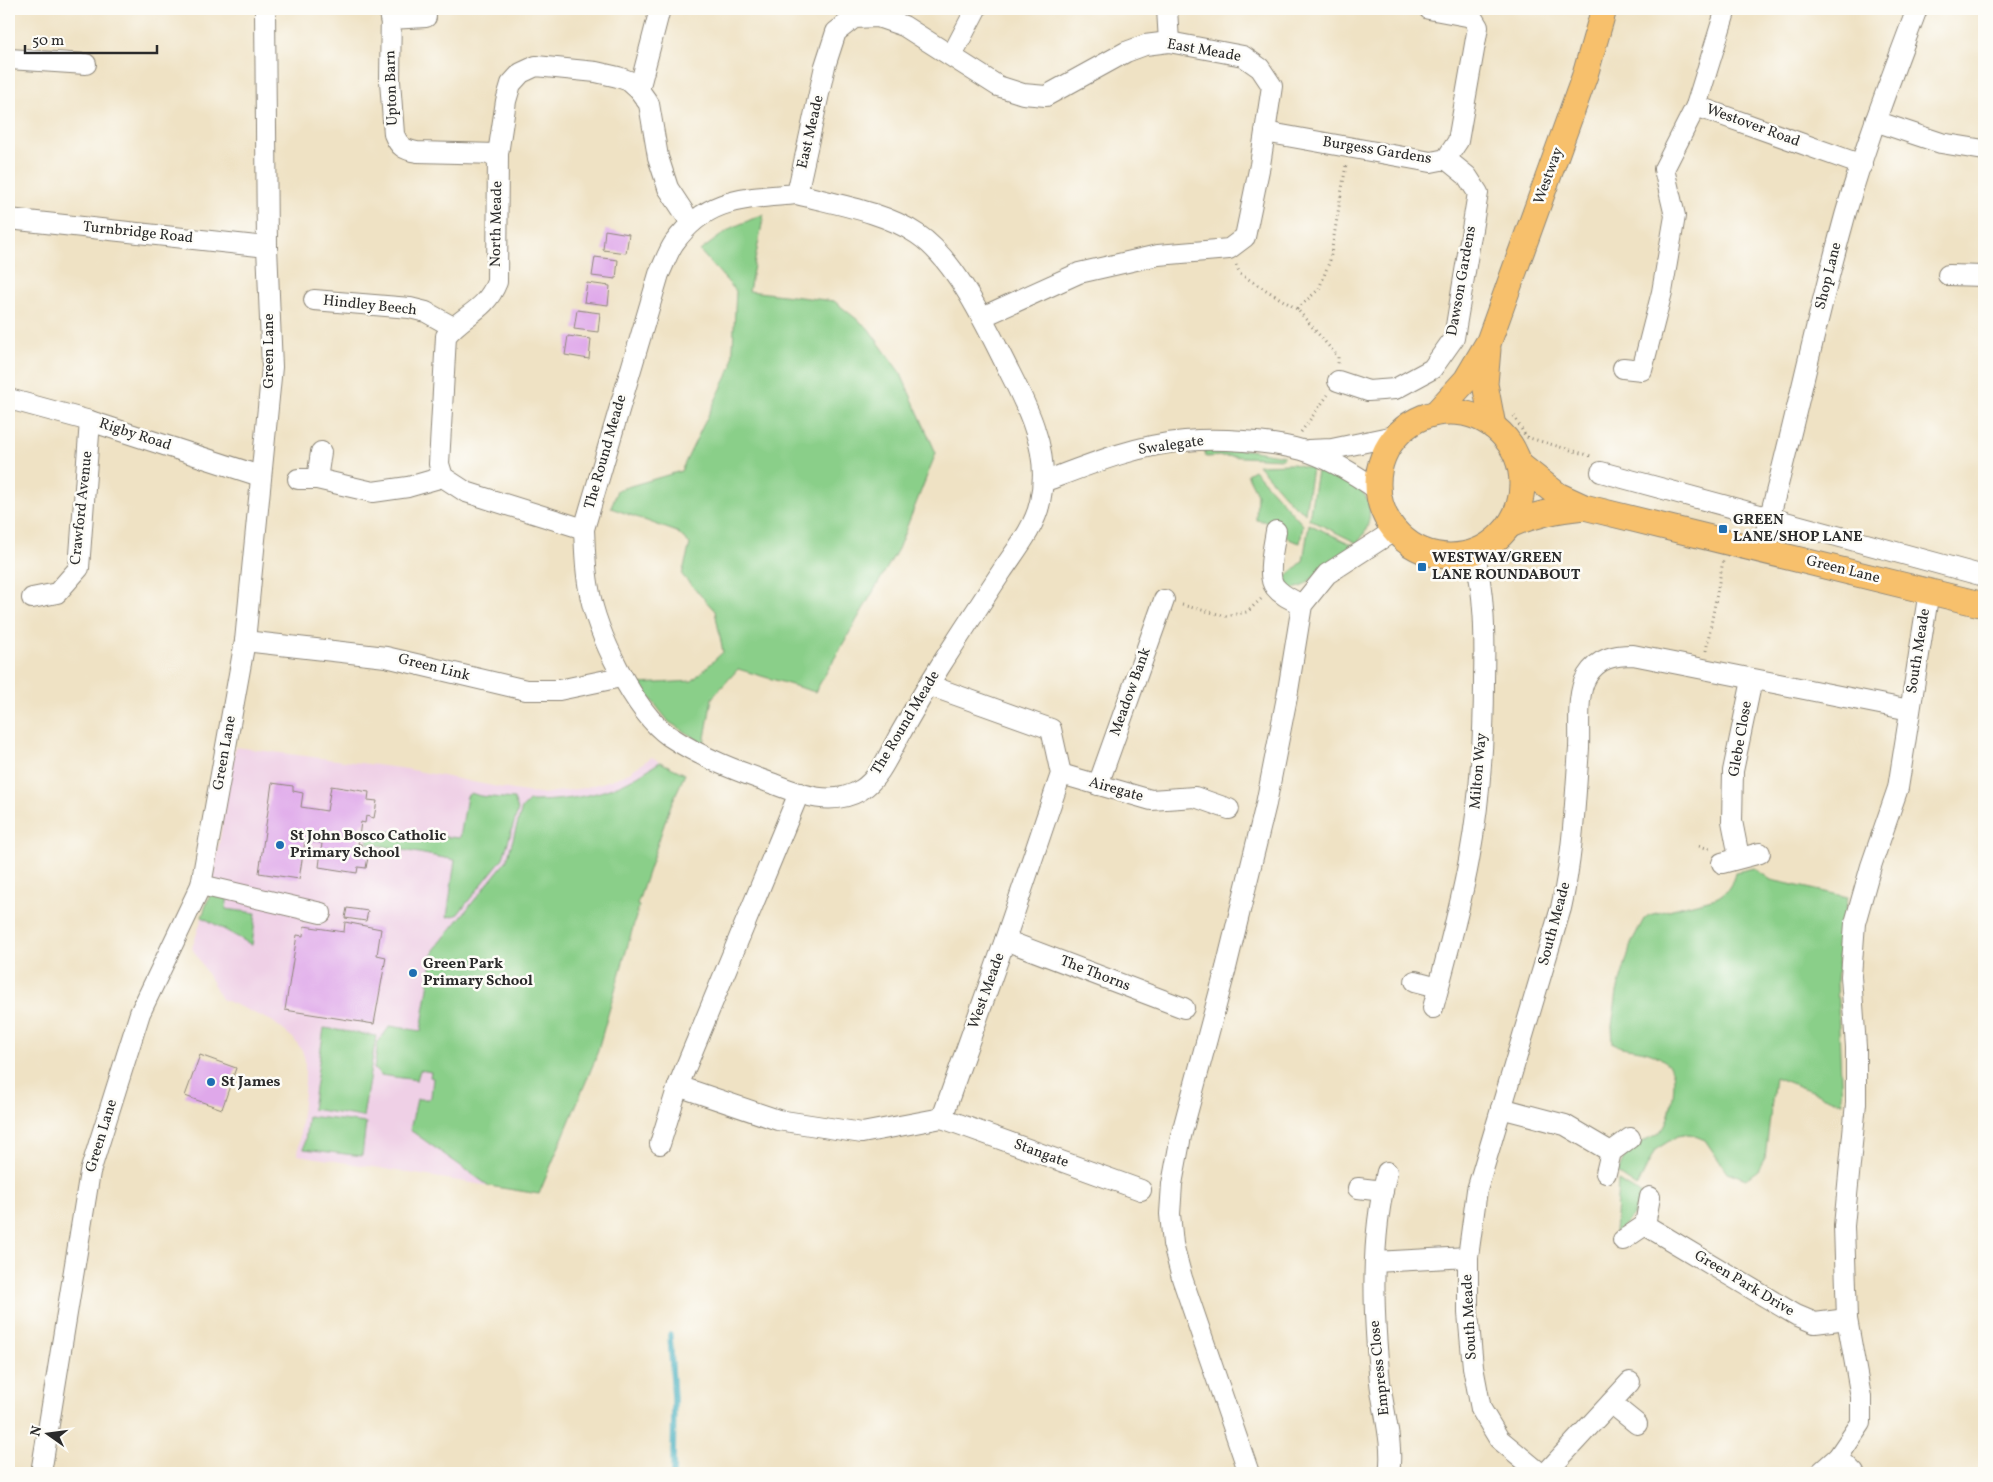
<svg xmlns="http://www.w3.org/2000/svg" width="1993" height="1482" viewBox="0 0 1993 1482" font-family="Vollkorn,serif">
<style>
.built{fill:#efd0e6}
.green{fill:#8acf89;stroke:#5a7d5a}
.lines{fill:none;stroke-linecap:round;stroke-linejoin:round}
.stream{stroke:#3dabbc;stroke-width:5.5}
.building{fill:#dfa8ea}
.minor-casing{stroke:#8d8678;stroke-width:22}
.major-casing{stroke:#8d8678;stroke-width:27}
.path{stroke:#8d8678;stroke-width:3;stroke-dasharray:1 4;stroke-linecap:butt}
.minor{stroke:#fff;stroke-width:20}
.major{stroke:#f7c06c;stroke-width:25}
.poi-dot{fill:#1f6fb2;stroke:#fdfcf7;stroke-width:2}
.labels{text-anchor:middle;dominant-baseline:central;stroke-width:5;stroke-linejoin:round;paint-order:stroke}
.street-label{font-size:15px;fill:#2b2b2b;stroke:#fdfcf7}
.poi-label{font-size:15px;font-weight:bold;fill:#2b2b2b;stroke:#fdfcf7;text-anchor:start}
</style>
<rect width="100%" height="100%" fill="#fdfcf7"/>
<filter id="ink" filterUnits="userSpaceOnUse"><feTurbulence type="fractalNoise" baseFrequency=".02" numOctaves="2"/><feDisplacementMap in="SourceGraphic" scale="10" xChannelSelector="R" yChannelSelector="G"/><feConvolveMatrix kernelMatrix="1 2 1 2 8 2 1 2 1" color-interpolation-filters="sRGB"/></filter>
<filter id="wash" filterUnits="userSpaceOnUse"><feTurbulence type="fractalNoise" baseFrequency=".0096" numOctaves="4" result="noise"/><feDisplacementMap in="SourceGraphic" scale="20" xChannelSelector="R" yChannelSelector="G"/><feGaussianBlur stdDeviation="1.12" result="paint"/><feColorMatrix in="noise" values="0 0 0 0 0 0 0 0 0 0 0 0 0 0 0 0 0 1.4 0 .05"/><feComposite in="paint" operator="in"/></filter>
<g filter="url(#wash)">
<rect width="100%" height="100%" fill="#efe2c4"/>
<polygon class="built" points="235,747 407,769 513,790 540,794 584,788 605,782 625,775 652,757 675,771 685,774 670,807 637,905 639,906 595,1060 539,1194 298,1155 305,1081 305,1060 302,1050 293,1038 272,1021 222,999 192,948 211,891"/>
<g class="green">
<polygon points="764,214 749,291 834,301 868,328 901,374 936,453 898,549 815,692 738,669 712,698 704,744 669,722 639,684 692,681 723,652 715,611 682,575 690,544 677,532 611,508 617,490 681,471 732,366 736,291 700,251 731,228"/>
<polygon points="1204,449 1249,450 1284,456 1283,459 1223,456 1206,457"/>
<polygon points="1292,464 1312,468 1305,513 1292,504 1258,465"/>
<path d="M1318,465C1331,472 1346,479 1358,488C1376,501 1371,530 1357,543L1309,519Z"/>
<polygon points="1254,470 1303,525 1300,543 1291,540 1284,535 1282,524 1256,520 1257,494 1247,474"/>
<polygon points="1309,524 1355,546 1301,587 1292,589 1281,582 1303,561"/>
<path d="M660,762L685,774L670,807L637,905L639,906L595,1060L539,1194L489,1186L410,1130L417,1099H429L431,1097L433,1078L430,1077L431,1072L420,1070L417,1080L380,1075L374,1069L378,1042L390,1026L421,1031L434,950L507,860L522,808L529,801C563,801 600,796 630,780C640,775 650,768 660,762Z"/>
<polygon points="471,793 480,796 514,799 518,810 503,858 457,915 447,917 455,860 367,843 370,830 460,838 467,796"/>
<path d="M1754,868L1771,880L1848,897L1839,955L1837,981L1842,1103L1775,1077L1765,1158L1758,1170L1746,1179L1727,1172L1705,1140L1690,1134L1677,1136L1655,1150L1637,1187L1618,1174C1622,1159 1629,1148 1643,1141C1650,1137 1657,1136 1662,1129C1671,1119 1676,1085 1673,1073C1671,1066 1663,1059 1657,1056C1645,1048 1627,1050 1613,1044L1612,1026L1617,992L1632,941L1644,919L1649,915L1716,898C1726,893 1733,885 1735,872Z"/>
<polygon points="211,891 228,895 226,909 256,913 252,945 202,917"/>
<polygon points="324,1028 376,1036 363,1117 312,1109"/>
<polygon points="308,1116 366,1123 362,1156 304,1149"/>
<polygon points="1618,1181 1641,1194 1633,1216 1615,1234"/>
</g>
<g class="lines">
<polyline class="stream" points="670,1335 674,1399 673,1473"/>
</g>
<g id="blocks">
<g class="building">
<polygon points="605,230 629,234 626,253 603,250"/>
<polygon points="595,257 618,260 616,279 592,276"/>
<polygon points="587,283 610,286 608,305 584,302"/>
<polygon points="577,310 600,313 598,332 574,329"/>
<polygon points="568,336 591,339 589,359 565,355"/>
<polygon points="272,783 293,786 293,791 303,793 301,807 327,811 331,786 369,792 368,800 377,801 374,818 366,816 365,823 361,822 358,844 361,844 360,851 369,852 366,868 358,867 357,873 319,867 322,843 305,841 299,879 259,873"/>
<polygon points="347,908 368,911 366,921 345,918"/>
<polygon points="345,922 381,929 377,955 386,957 374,1024 285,1010 297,935 303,936 304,926 344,932"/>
<polygon points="200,1055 236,1068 222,1109 185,1096"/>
</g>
</g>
</g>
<g filter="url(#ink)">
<use href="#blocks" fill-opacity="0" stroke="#8d8678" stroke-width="1"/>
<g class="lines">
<defs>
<g id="minor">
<path d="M391,9L390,81L394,134C399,147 405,150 417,152L498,154"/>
<polyline points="1167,9 1169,42"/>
<polyline points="390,19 426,17"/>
<polyline points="952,55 976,9"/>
<polyline points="9,59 86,64"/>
<polyline points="639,90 660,9"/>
<polyline points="1696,106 1726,9"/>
<polyline points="1875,121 1941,143 1984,150"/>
<polyline points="1265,132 1431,162 1446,159 1458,141 1478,27 1472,17 1429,9"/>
<path d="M797,194C835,204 885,212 917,234C955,259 985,323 1005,363C1016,385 1028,407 1035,430C1043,453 1045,479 1040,502C1035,527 1016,550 1002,571C981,603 960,635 939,668C925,690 912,713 899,736C889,754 880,778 861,790C832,807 802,795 774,784C737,771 702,758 669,736C634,712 596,631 589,589C585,569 585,549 584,529L659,274C664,264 668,252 674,243C708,196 745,199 797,194Z"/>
<polyline points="797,194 825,66 836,32 854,18 878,17 904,26 998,86 1023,94 1046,96 1126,52 1145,45 1169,42 1243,56 1260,68 1272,86 1260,165 1245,237 1229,249 1158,255 1079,273 982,317"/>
<polyline points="9,219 267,247"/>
<polyline points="1948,275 1984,276"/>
<polyline points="314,300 410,308 426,312 453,327"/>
<polyline points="1623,368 1642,370 1662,292 1675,216 1664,169 1696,106 1862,165"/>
<polyline points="1338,381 1368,391 1395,389 1432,369 1454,338 1478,193 1467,176 1446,159"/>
<polyline points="9,399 90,421 260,476"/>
<polyline points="1308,450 1332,449 1399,435"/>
<polyline points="1601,472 1984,576"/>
<polyline points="298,479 317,479 373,492 408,487 443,477"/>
<polyline points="317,479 321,452"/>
<path d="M1043,482C1088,465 1136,445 1185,441C1217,438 1271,441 1302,450C1329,458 1355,474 1379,491"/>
<path d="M584,529L466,492L443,477L439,464L446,336C463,314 485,312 497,282L498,154L506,101L511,84L521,73L536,66L596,72L618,77L629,81L639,90L649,104L658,157L668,188L691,223"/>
<path d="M1276,531C1274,545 1266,576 1275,587C1282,596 1293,600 1302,605"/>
<path d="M1761,549C1790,446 1811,341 1839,238C1859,160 1889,84 1917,9"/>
<polyline points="32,598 57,593 79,568 90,421"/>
<polyline points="245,641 386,657 526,690 559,690 621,677"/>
<polyline points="928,685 1051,729 1061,774 1005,940 942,1118"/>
<polyline points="1061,774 1151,800 1195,797 1229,809"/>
<polyline points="1098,785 1164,600"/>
<polyline points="1739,857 1732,821 1733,771 1752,680"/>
<polyline points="1722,863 1760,853"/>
<polyline points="201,885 321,913"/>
<polyline points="1005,940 1184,1008"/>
<polyline points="1415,981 1438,987"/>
<path d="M1433,1008C1446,959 1460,910 1469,860C1480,801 1484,740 1484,680C1485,637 1485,594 1474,552"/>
<polyline points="678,1086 778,1120 862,1133 942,1118"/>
<polyline points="1501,1108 1565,1125 1611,1152"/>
<polyline points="942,1118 1141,1190"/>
<polyline points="660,1144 678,1086 799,793"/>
<path d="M1387,1172C1370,1240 1373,1312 1380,1382C1383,1410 1394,1445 1389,1473"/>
<polyline points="1606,1173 1611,1152 1630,1138"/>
<polyline points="1358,1188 1383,1191"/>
<polyline points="1645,1225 1796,1315 1815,1323 1847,1319"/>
<polyline points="1623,1240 1645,1225 1650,1197"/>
<polyline points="1375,1262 1468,1257"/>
<polyline points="1611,1403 1637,1424"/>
<polyline points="1838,1457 1854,1473"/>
<polyline points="41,1473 90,1172 140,1013 201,885 245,641 272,367 267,247 265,9"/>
<polyline points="1249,1473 1182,1278 1173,1244 1170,1214 1172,1184 1181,1136 1226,968 1266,804 1287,697 1302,605 1327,574 1395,530"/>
<path d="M1540,1473L1499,1439L1481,1409L1473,1367L1468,1313V1257L1477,1190L1561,908C1573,856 1575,802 1579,748C1580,727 1576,694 1587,676C1598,658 1614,655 1633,655L1910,710"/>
<polyline points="1546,1473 1630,1382"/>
<polyline points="1820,1473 1838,1457 1861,1423 1861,1397 1847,1319 1844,1226 1856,1103 1856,1047 1851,976 1855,923 1871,866 1898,788 1929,591"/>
</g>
<g id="major">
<polyline points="1488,349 1485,384 1493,426"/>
<circle cx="1450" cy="484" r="72"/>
<polyline points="1436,413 1466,380 1489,341 1585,75 1604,9"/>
<polyline points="1520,465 1558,495 1584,507 1984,605"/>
<path d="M1510,525C1536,514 1556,510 1584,507"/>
</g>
</defs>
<use href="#minor" class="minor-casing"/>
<use href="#major" class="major-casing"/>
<g class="path">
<polyline points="1236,265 1240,274 1297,309 1338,357 1338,364"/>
<polyline points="1297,309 1319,289 1330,260 1346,165"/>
<polyline points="1514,416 1526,437 1591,456"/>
<polyline points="1301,432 1328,395"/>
<polyline points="1182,605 1226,616 1247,612 1261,599"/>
<polyline points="1706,651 1723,561"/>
<polyline points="1699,846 1710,849"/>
</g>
<use href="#minor" class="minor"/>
<use href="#major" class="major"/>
</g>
</g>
<g class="poi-dot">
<rect x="1718" y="524" width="10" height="10" rx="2.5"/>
<rect x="1417" y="562" width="10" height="10" rx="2.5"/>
<circle cx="280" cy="845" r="5"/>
<circle cx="413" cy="973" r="5"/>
<circle cx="211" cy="1082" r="5"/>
</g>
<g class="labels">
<g class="street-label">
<text transform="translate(1204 51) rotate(10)">East Meade</text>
<text transform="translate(392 88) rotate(-92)">Upton Barn</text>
<text transform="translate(1753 126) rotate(20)">Westover Road</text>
<text transform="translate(811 132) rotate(-77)">East Meade</text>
<text transform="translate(1377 151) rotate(9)">Burgess Gardens</text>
<text transform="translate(1549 176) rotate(-70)">Westway</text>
<text transform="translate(497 224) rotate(-89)">North Meade</text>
<text transform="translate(138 233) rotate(6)">Turnbridge Road</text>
<text transform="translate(1829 276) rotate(-76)">Shop Lane</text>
<text transform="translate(1462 281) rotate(-80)">Dawson Gardens</text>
<text transform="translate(370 306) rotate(6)">Hindley Beech</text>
<text transform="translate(269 351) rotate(-90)">Green Lane</text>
<text transform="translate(135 435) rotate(18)">Rigby Road</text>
<text transform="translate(1171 446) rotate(-8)">Swalegate</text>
<text transform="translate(606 452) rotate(-74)">The Round Meade</text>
<text transform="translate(82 508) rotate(-84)">Crawford Avenue</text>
<text transform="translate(1843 570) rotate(14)">Green Lane</text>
<text transform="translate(1919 651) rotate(-81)">South Meade</text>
<text transform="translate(434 668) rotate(14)">Green Link</text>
<text transform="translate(1131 692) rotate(-70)">Meadow Bank</text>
<text transform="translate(906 723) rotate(-59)">The Round Meade</text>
<text transform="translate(1741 739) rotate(-80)">Glebe Close</text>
<text transform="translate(225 753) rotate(-80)">Green Lane</text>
<text transform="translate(1479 771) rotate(-85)">Milton Way</text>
<text transform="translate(1116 790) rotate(16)">Airegate</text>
<text transform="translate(1555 924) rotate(-75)">South Meade</text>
<text transform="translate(1095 974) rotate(21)">The Thorns</text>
<text transform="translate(987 991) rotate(-70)">West Meade</text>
<text transform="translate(102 1136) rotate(-73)">Green Lane</text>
<text transform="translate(1041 1154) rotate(20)">Stangate</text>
<text transform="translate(1744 1284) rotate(31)">Green Park Drive</text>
<text transform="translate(1470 1317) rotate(-93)">South Meade</text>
<text transform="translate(1380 1368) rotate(-96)">Empress Close</text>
</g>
<g class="poi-label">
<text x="1733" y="520">GREEN<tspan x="1733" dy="17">LANE/SHOP LANE</tspan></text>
<text x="1432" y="558">WESTWAY/GREEN<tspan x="1432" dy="17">LANE ROUNDABOUT</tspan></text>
<text x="290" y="836">St John Bosco Catholic<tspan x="290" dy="17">Primary School</tspan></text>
<text x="423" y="964">Green Park<tspan x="423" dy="17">Primary School</tspan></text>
<text x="221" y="1082">St James</text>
</g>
</g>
<rect width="1993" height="1482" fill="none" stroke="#fdfcf7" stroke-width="30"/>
<g transform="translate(48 1434) rotate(284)" stroke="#fdfcf7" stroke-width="4" paint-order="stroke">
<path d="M0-4L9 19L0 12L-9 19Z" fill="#2b2b2b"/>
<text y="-8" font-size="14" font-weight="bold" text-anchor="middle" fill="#2b2b2b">N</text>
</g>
<path d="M25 45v8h132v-8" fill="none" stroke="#2b2b2b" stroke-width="2.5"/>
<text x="32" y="45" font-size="15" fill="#2b2b2b" stroke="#fdfcf7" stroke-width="4" paint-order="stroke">50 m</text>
</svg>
